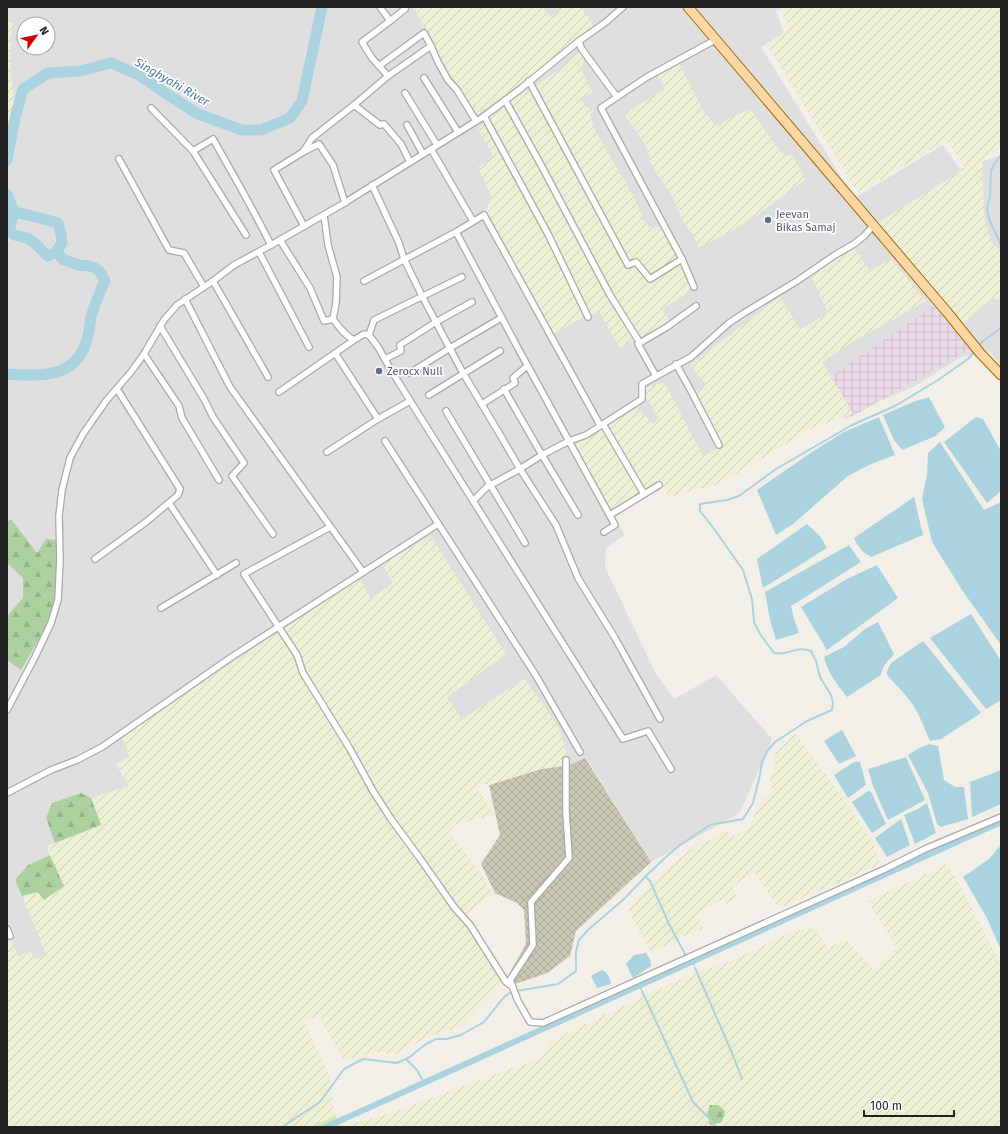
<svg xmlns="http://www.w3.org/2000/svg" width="1008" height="1134" viewBox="0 0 1008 1134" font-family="'Fira Sans',sans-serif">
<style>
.residential{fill:#e0dfdf;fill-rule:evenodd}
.industrial{fill:url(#industrial-grid)}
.construction{fill:url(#construction-cross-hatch)}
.farmland{fill:url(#farmland-furrows)}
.grass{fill:#cdebb0}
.forest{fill:url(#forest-firs)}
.water{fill:#aad3df}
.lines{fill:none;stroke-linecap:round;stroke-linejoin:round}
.stream{stroke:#aad3df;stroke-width:2}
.canal{stroke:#aad3df;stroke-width:6}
.river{stroke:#aad3df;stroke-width:11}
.street-casing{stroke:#a9a9a9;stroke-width:8}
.primary-casing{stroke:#a06b00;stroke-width:11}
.street{stroke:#fff;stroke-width:5.5}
.primary{stroke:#fcd6a4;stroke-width:9}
.service-dot{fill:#5c6f8a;stroke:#fff;stroke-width:1.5}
.labels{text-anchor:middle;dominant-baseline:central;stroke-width:3.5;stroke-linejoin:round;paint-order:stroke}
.service-label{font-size:11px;fill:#4e5e75;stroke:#fff;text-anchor:start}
.water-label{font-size:12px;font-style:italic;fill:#4a7aab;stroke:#fff}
</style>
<defs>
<pattern id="industrial-grid" width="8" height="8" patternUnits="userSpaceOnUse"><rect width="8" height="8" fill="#ebdbe8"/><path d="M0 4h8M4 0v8" fill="none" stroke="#c9bcc7"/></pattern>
<pattern id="construction-cross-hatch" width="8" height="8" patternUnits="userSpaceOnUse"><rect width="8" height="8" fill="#c7c7b4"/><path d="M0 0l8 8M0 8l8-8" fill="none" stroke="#abab9a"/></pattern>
<pattern id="farmland-furrows" width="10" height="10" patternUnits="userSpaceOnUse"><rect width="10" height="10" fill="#eef0d5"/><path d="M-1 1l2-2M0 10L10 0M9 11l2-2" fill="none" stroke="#ccceb7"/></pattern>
<pattern id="forest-firs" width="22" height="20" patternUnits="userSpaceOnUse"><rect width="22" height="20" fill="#add19e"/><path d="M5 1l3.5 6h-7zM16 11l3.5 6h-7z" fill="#95b388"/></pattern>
</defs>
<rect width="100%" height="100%" fill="#f2efe9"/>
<path class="residential" d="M7,7H784L776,11L784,33L761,47L854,198L943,145L960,169L1001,155V366L989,351L961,357L915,386L853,413L822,362L851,343L891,259L870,272L828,313L800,330L780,297L691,365L707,385L691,394L719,448L703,457L659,419L653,425L614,517L625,535L606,548L605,567L655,672L674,699L716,675L772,739L740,813L651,862L586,758L570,765L558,726L461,719L446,697L506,654L382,564L393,583L371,599L359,578L130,757L116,764L129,786L101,825L47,846L50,855L28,865L15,880L47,954L36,960L19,957L7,934ZM24,24H48V48H24Z"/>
<polygon class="industrial" points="934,306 970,349 846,420 824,381"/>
<polygon class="construction" points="585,758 651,862 576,931 570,956 547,973 515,984 508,976 526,944 524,910 517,903 495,893 481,864 500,835 489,785 541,769 570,765"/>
<g class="farmland">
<polygon points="413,7 474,7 477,10 483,7 542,7 551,17 563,7 581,7 594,26 539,70 476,115 461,93 444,70 434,43"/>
<polygon points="786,7 1001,7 1001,147 982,162 984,215 991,241 1001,252 1001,302 993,297 962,324 876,224 966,168 947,140 858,193 767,45 789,28 780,10"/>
<polygon points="7,17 12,24 10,61 15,112 7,135"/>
<polygon points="579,51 584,55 582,71 592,92 581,99 586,107 593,109 590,115 595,130 634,197 645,223 650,227 656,228 662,226 674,247 680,261 694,288 685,295 662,309 669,320 655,332 638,338 620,348 599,312 578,320 553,334 539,311 528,289 512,261 485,210 492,199 478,167 488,162 493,155 478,130 489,116 505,104 544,80 562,68 569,60"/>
<polygon points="678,61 702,108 714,124 719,125 730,118 750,109 784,156 792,155 806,179 760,213 735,229 699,248 692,233 682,219 672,196 652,166 648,152 642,140 624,115 635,107 664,90 664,87 656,74"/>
<polygon points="854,247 870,271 891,259 926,301 851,343 822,362 853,413 832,422 811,429 719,484 680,494 670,498 663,487 614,517 575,444 637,408 653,424 659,419 641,389 664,382 703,456 719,448 691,393 707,385 690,365 780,297 800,330 828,313 811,276"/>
<polygon points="431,536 506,654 447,697 462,719 525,679 558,726 570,765 541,769 489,785 478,784 477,788 495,815 454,825 449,832 481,873 492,894 466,915 475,928 507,978 461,1028 438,1033 417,1043 398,1054 379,1052 344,1060 318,1015 304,1021 329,1075 335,1116 311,1127 7,1127 7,934 19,957 29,950 36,959 46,954 22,896 63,886 47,846 101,825 91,798 129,786 116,764 130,757 121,736 360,578 371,599 393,583 382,564"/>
<polygon points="796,734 853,812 871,840 881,864 779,908 755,873 732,886 737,897 726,904 722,899 697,915 704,929 679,938 651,953 628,910 633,901 647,889 653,886 654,882 663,871 685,854 701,840 710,840 725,830 732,837 749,827 761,799 773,790 769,776 775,767 775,754 792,736"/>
<polygon points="947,864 964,893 1001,965 1001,1127 342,1127 396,1111 518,1066 541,1059 552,1040 634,1001 690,975 726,963 794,931 814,928 828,948 846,939 873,969 897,948 868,901"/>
</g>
<polygon class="grass" points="335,1116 341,1127 311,1127"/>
<g class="forest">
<polygon points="11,519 37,553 46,539 57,540 57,565 54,600 47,625 21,670 7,660 7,616 23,598 23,578 7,563 7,522"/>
<polygon points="81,793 91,798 101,825 55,843 46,818 52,803"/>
<polygon points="50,855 64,886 44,900 38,892 22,896 15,880 28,865"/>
<polygon points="710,1105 718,1105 725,1111 722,1122 710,1125 707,1113"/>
</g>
<g class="water">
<polygon points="929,397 945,427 936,436 902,450 894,440 883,415 913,402"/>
<polygon points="879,417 895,455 871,464 848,476 793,524 776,535 757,490 815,450 844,432"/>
<polygon points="976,417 983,419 1001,451 1001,491 987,503 944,442"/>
<polygon points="940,442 984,510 1001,502 1001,645 962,590 932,542 922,499 927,474 928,453"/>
<path d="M914,497L923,535L871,557C862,552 858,547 854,538Z"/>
<polygon points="807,524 820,536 827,548 763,588 757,559"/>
<polygon points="849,545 861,562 791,606 794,619 799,633 776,640 770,620 765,592"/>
<polygon points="877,565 898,598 827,650 801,607 847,579"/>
<polygon points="971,614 1001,661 1001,700 986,709 930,638"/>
<path d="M878,622L894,654C888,661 882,666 881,675L847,697C837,684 827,672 824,657L844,647L865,629Z"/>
<path d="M923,641L981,713L941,739L930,741C923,725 918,710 907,697C900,688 892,682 886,673L891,663Z"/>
<polygon points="842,730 856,756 839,764 824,741"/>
<polygon points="929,744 938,746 944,780 955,787 964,787 968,819 941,827 937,824 928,793 908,755 919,748"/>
<polygon points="906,757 925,800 888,820 873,786 868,769"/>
<polygon points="854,762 860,762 866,785 848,798 834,775"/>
<polygon points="1001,770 1001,804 972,817 970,782"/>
<polygon points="868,791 871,792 886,824 872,833 852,802"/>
<polygon points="927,803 936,833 915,844 904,815 918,809"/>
<polygon points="901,819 910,845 887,857 875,838"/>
<polygon points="1001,845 1001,950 987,918 963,877 989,859"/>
<polygon points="646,953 650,959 651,966 633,978 626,964 634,955"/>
<path d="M602,970C608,973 610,978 611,984L597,988L591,976Z"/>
</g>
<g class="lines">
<g class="stream">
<polyline points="1001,155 995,163 991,171 990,197 987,208 989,219 1001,245"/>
<polyline points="978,346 982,342 1001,328"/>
<polyline points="645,876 650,881 669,924 686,956"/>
<polyline points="692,962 694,965"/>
<polyline points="695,968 732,1053 742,1079"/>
<polyline points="639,986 641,989"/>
<path d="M516,991L558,984L576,971V951L579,940L588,930L624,899L647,875L667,856L680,845L710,825L743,819L753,803L760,775L762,762L768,750L775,742L807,721L832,710L833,703L831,695L820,677L816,661L811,651C798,647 796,651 784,653C781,654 777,653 774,653L760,634L754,622L752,599L743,570L712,526L700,511V504L727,500L739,496L776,469L852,425L895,406L938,380L968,359L975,351"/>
<polyline points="642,991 693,1102 710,1119 715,1127"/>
<polyline points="406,1059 417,1070 424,1083"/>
<polyline points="282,1127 320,1102 344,1069 363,1059 397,1063 410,1057 417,1051 426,1044 436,1039 446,1039 461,1035 484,1022 504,997 511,992"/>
</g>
<polyline class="canal" points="326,1127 1001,822"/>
<g class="river">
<polyline points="7,160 15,118 23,89 48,73 80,71 111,63 139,75 165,93 198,114 242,130 261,130 290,118 302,101 322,7"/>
<path d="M7,194L14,212L28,215L58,223L61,234L62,243L57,251L60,256L62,259L79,265L89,266L95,268L100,272L105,281C100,292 95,304 91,316C90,321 90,326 89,331C85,355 72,371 47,374C34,376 20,375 7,374"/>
<path d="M14,212C13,217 9,227 10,230C12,237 23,236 29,239C37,243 41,251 48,256L57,251"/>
</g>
<defs>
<g id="street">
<polyline points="380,7 390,21 362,42 372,58 388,76 354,105 380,125 384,124 401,144 410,162"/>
<polyline points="390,21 405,9"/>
<polyline points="579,41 581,48 617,97 601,108 682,259 694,287"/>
<polyline points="379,66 424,33 431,46 438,62 448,80 457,90 476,121"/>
<polyline points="388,76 431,46"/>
<polyline points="424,78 458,132"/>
<polyline points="529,81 628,265 636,262 650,279 682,259"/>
<polyline points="405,93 437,145"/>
<polyline points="617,97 647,77 715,40"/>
<polyline points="505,100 541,165 610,295 640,343"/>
<polyline points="151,108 193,151 246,235"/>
<polyline points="484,116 549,236 588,317"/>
<polyline points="407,125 423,154"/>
<polyline points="431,149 473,221"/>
<path d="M193,151L213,139C233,174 253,209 271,245"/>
<polyline points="303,152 274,170 304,226"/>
<polyline points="119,159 169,250 184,253 204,287"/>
<polyline points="372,185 399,243 404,259 422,296 463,373 499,433 520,469 556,525 578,578 615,638 660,719"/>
<polyline points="345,203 333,165 319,144 303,152 312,138 354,105"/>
<path d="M324,215L328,245L337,277L336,303L333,319C339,327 345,336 354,340L364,334L369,335L378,347L391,370L419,415L623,739L648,731L671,769"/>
<polyline points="456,232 519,350 615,525 604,532"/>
<polyline points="280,240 310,288 324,321 333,319"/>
<polyline points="259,252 309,347"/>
<polyline points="213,281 268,377"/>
<polyline points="364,281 456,232 484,215 600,425"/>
<polyline points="185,299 230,387 363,572"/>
<polyline points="160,326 204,399 213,417 244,463 232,476 273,534"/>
<polyline points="369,335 374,320 462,277"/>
<polyline points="335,353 378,419"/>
<polyline points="144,354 179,406 182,418 219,480"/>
<polyline points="385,359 401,351 400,345 436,322 472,302"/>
<polyline points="676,364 690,389 719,445"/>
<polyline points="410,373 450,348 501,318"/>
<polyline points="656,376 638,344 667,327 696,306"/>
<polyline points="504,389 542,455 578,515"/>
<polyline points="279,392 354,340"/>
<polyline points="429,395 500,351"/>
<polyline points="482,404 515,383 513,378 527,366"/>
<polyline points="446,411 525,543"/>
<polyline points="603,424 644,494"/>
<polyline points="385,441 535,674 580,752"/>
<polyline points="327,452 378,419 410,401"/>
<polyline points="473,501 487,487 518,470 542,455 569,441 586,435 642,399 642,384 691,357 729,323 744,313 797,281 835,255 854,244 864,236 873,226"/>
<polyline points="169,503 217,575"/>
<polyline points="610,515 659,485"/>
<polyline points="330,527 244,574 297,655 303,673 350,749 373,791 391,819 419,857 454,907 470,925 506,982 512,986"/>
<polyline points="95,559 146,522 178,495 180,489 117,389"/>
<polyline points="161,608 236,563"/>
<polyline points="7,710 35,657 51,623 58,600 60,560 59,516 62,490 70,458 83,434 106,401 131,372 144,354 164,320 177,305 213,281 234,265 271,245 341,205 483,117 519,90 579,41 606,22 623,7"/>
<polyline points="566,760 566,812 569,858 531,902 533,945 510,980 518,1001 530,1022 543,1023 885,869 925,849 1001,817"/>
<polyline points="7,793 51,770 77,760 102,747 233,656 435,526"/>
<polyline points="7,929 10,936"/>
</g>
<polyline id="primary" points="688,7 947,312 980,353 1001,375"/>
</defs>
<use href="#street" class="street-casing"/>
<use href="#primary" class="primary-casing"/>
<use href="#street" class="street"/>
<use href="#primary" class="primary"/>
</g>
<g class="service-dot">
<circle cx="768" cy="220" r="4"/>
<circle cx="379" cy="371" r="4"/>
</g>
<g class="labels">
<g class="service-label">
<text x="776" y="214">Jeevan<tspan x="776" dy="13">Bikas Samaj</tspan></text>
<text x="387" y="371">Zerocx Null</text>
</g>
<g class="water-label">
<text transform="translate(172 82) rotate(30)">Singhyahi River</text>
</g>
</g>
<rect width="1008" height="1134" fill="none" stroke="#222222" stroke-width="16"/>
<g transform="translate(36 36) rotate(57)"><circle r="19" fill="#ffffff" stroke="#a7a7a7"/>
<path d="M0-3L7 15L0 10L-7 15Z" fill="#d40000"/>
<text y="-6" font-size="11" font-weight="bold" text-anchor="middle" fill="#222222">N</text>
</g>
<path d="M864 1110v6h90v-6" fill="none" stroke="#222222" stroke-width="2"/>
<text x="870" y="1110" font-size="12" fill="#222222" stroke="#ffffff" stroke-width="3" paint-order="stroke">100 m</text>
</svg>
